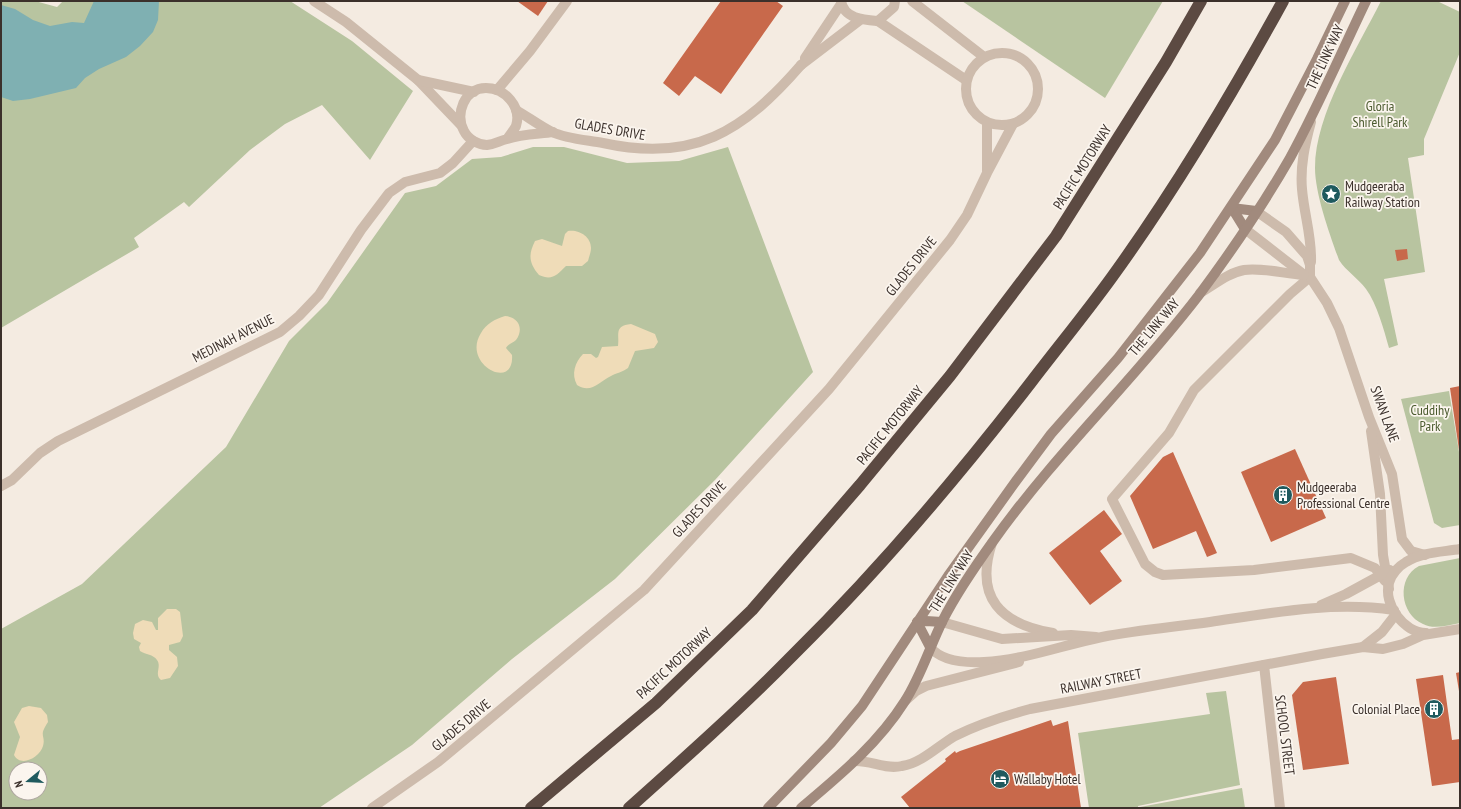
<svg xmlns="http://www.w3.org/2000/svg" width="1461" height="809" viewBox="0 0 1461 809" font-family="'PT Sans Narrow',sans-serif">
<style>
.green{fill:#b8c4a0;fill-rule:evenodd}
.sand{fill:#efdcb8}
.water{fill:#7fb0b2}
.building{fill:#c8694b}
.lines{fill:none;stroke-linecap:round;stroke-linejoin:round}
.service{stroke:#cdbbac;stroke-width:10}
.minor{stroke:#cdbbac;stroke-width:10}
.tertiary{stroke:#cdbbac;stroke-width:10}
.secondary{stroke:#a18a7d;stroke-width:10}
.motorway{stroke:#5c4a42;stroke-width:12}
.labels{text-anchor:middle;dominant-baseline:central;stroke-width:3.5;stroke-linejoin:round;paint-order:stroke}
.street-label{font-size:14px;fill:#3b302b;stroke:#fbf5ee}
.park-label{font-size:14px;fill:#4a5a2e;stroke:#fbf5ee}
.poi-label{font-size:14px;fill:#3b302b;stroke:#fbf5ee;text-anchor:start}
</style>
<rect width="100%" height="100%" fill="#f4ebe1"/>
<g class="green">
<polygon points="1,1 35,1 57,7 63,1 290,1 352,41 413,91 370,160 322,105 285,124 250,150 189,207 184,202 134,238 139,247 1,328"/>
<polygon points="962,1 1163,1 1105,98"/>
<path d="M1381,1H1437L1460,12V52L1424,139V155L1408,158L1425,272L1384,279L1398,345L1389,348C1384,330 1377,304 1366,289C1358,278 1346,271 1339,260C1330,235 1315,194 1315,168C1315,114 1357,49 1381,1Z"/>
<path d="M533,147H564L627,163L679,161L728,147L813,372L715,480L615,579L512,659L412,745L319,808H1V629L82,584L226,447L289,341L327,303L405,193L436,186L472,159L501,157ZM16,769H40V793H16Z"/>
<polygon points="1449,391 1460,458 1460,525 1442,528 1434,523 1401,399"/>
<path d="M1460,558V623C1448,625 1434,630 1423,624C1400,614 1396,578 1419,566Z"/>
<polygon points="1226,691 1240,785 1138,806 1138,808 1089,808 1078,733 1210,714 1206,693"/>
<polygon points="1242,788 1245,808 1140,808 1140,807"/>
</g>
<g class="sand">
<path d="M568,231C578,229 591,236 591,248C591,252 589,257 588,261L582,266H566C557,275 552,281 539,275C529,263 528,255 535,241L542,239L562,246L565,234Z"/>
<path d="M505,316C519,317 524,329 516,340C513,343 508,344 506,348L512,355C515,392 461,364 481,333C486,324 495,319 505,316Z"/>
<path d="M631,324L655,334L658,342L654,348L635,351L628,368C623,372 616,373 611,376C599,382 591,394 577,385C571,374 575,362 583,354H591L596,358L598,357L602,347L618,346C620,335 613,326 631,324Z"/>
<path d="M167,609H176L180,612L183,636L180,642L169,645V650L177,657L178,666L170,678L161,680C154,674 162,667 157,660C153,654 146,655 140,651L139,647L141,643L134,639L133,633L135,624L143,620L152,622L156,630H158V618Z"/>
<path d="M29,706L41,708L47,715L48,722C38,737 46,735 43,746C40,757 21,768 14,755L20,737L14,722L22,708Z"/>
</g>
<polygon class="water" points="94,1 159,1 158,20 153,32 140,46 126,57 99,69 85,78 76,88 30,99 13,101 1,97 1,5 15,9 33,20 50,26 72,22 84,23"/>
<g class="building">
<polygon points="517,1 548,1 538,16"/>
<polygon points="721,1 776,1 783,6 721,94 695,76 679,96 663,83"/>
<polygon points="1407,249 1408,259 1397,261 1395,250"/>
<polygon points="1460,386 1460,449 1459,450 1450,388"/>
<polygon points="1295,449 1326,518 1271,542 1241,472"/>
<polygon points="1173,452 1217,553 1207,557 1196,531 1153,549 1130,496 1163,457"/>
<polygon points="1104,510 1122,534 1100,551 1122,581 1090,605 1049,553"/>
<polygon points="1460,672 1460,691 1459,691 1456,673"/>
<polygon points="1443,675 1452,740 1460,739 1460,782 1432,786 1416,679"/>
<polygon points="1336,677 1349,764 1303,770 1292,695 1303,682"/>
<polygon points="1051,720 1053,726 1068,721 1081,808 910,808 901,797 946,761 945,759 955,751 956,753 960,751"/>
</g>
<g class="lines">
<g class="service">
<polyline points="805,58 841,4"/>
<polyline points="801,65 860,20"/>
<polyline points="497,90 530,51 567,1"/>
<polyline points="1310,277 1290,294 1194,390 1169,433 1112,499 1145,564 1155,572 1163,575 1254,570 1351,558 1375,568 1385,581"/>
</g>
<g class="minor">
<polyline points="314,1 346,22 418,80 461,125"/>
<path d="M841,1C844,19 864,20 878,21L894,7L895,1"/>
<polyline points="912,1 984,57"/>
<polyline points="878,21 966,80"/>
<circle cx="1002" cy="89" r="36"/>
<polyline points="418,80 474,92"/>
<path d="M516,110C528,117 540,126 552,132C567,139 587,140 603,143C693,163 743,132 801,65"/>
<path d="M1311,122C1305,144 1300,166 1302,189C1304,214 1312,237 1311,262"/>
<path d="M507,139C510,135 514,130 516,126C522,107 505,88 486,88C464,88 455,114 464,131C468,139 478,145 487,145C495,144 499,141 507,139C521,134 538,134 553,132"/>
<polyline points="987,171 987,123"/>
<polyline points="1256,211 1286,232 1307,256 1310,265 1310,277 1327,303 1339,328 1369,417 1392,474 1402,539 1411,551 1425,555"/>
<polyline points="1245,229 1303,274"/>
<path d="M1200,293C1214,285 1228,273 1244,270C1261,267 1286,274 1304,275"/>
<polyline points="1371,431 1380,494 1383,555 1389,589"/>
<polyline points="1,486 12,480 40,453 58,441 280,332 299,316 319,295 361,230 389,193 405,182 440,173 453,163 473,141"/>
<path d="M992,543C974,598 1001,624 1053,633"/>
<polyline points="1321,605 1346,594 1390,570"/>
<polyline points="942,622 1002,639 1071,635 1096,637"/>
<path d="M930,647C942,662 966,663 984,662C1024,660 1063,645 1102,637C1138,630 1175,627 1210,622C1271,613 1332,601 1394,610"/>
<polyline points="1264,665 1280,808"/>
<polyline points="906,700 916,691 926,686 1019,662"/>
<polyline points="372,808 438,762 644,590 829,389 950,240 967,215 987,173 1013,124"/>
</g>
<g class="tertiary">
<path d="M1426,633C1404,633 1383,604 1389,583C1391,574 1399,566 1406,562C1421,552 1443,552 1460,549"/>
<polyline points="1363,647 1382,632 1396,614"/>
<path d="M854,761C871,760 885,770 902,766C922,763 939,745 955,736C979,724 1004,716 1030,709L1322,654L1363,647L1383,649L1403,644L1423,635L1460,629"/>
</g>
<g class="secondary">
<polyline points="1232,208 1256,211"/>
<polyline points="1232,208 1245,229"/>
<polyline points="917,622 930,647"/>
<polyline points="917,622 926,621 942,622"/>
<polyline points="768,808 831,743 862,706 948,576 1016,481 1051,434 1118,358 1200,253 1275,140 1317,59 1345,1"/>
<path d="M801,808C839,776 878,744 905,701C921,676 930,646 943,620C957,592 976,565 994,540C1056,453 1134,380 1199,295C1231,252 1263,205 1290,158C1318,107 1341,53 1366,1"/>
</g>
<g class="motorway">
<polyline points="531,808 656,703 752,610 860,485 950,376 1056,236 1166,62 1201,1"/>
<path d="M629,808C685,758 741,708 794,654C880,569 958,477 1032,381C1058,347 1086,313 1112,277C1175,190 1231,96 1283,1"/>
</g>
</g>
<defs>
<symbol id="sight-disc" viewBox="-11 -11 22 22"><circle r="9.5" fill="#1f5a5e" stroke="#fbf5ee"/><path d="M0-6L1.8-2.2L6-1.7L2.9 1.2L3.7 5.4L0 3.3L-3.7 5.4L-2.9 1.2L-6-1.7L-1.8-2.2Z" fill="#fff"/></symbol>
<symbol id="building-disc" viewBox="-11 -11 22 22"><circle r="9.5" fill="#1f5a5e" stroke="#fbf5ee"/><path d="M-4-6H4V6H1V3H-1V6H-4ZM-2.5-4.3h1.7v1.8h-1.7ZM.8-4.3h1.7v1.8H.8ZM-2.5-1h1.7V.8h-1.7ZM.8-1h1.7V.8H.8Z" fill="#fff"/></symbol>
<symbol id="hotel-disc" viewBox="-11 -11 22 22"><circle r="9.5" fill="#1f5a5e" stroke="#fbf5ee"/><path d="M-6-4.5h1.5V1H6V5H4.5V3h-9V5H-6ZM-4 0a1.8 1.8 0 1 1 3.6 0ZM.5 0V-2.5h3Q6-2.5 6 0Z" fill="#fff"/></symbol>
</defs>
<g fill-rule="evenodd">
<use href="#sight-disc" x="1320" y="183" width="22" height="22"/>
<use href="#building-disc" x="1272" y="484" width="22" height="22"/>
<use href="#building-disc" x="1423" y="698" width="22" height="22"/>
<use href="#hotel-disc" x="989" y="768" width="22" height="22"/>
</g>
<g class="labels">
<g class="street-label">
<text transform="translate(1325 57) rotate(-65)">THE LINK WAY</text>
<text transform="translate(610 129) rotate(10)">GLADES DRIVE</text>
<text transform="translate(1082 167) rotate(-58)">PACIFIC MOTORWAY</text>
<text transform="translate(911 266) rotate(-51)">GLADES DRIVE</text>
<text transform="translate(1154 327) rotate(-50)">THE LINK WAY</text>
<text transform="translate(233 338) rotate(-27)">MEDINAH AVENUE</text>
<text transform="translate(1385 414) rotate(70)">SWAN LANE</text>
<text transform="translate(890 425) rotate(-51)">PACIFIC MOTORWAY</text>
<text transform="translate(699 509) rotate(-47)">GLADES DRIVE</text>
<text transform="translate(951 581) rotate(-58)">THE LINK WAY</text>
<text transform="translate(674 663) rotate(-43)">PACIFIC MOTORWAY</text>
<text transform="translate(1101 681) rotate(-11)">RAILWAY STREET</text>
<text transform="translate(461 725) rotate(-40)">GLADES DRIVE</text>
<text transform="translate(1285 735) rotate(83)">SCHOOL STREET</text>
</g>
<g class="park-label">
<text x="1380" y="106">Gloria<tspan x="1380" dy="16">Shirell Park</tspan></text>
<text x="1430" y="410">Cuddihy<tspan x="1430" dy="16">Park</tspan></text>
</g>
<g class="poi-label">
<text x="1345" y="186">Mudgeeraba<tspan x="1345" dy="16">Railway Station</tspan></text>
<text x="1297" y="487">Mudgeeraba<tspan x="1297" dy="16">Professional Centre</tspan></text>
<text x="1420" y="709" text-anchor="end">Colonial Place</text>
<text x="1014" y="779">Wallaby Hotel</text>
</g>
</g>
<rect width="1461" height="809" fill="none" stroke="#3b302b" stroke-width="4"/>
<g transform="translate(28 781) rotate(252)"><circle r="19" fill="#fbf5ee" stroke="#aea6a0"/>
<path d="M0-3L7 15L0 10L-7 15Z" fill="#1f5a5e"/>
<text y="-6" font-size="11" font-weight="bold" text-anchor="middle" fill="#3b302b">N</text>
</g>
</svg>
